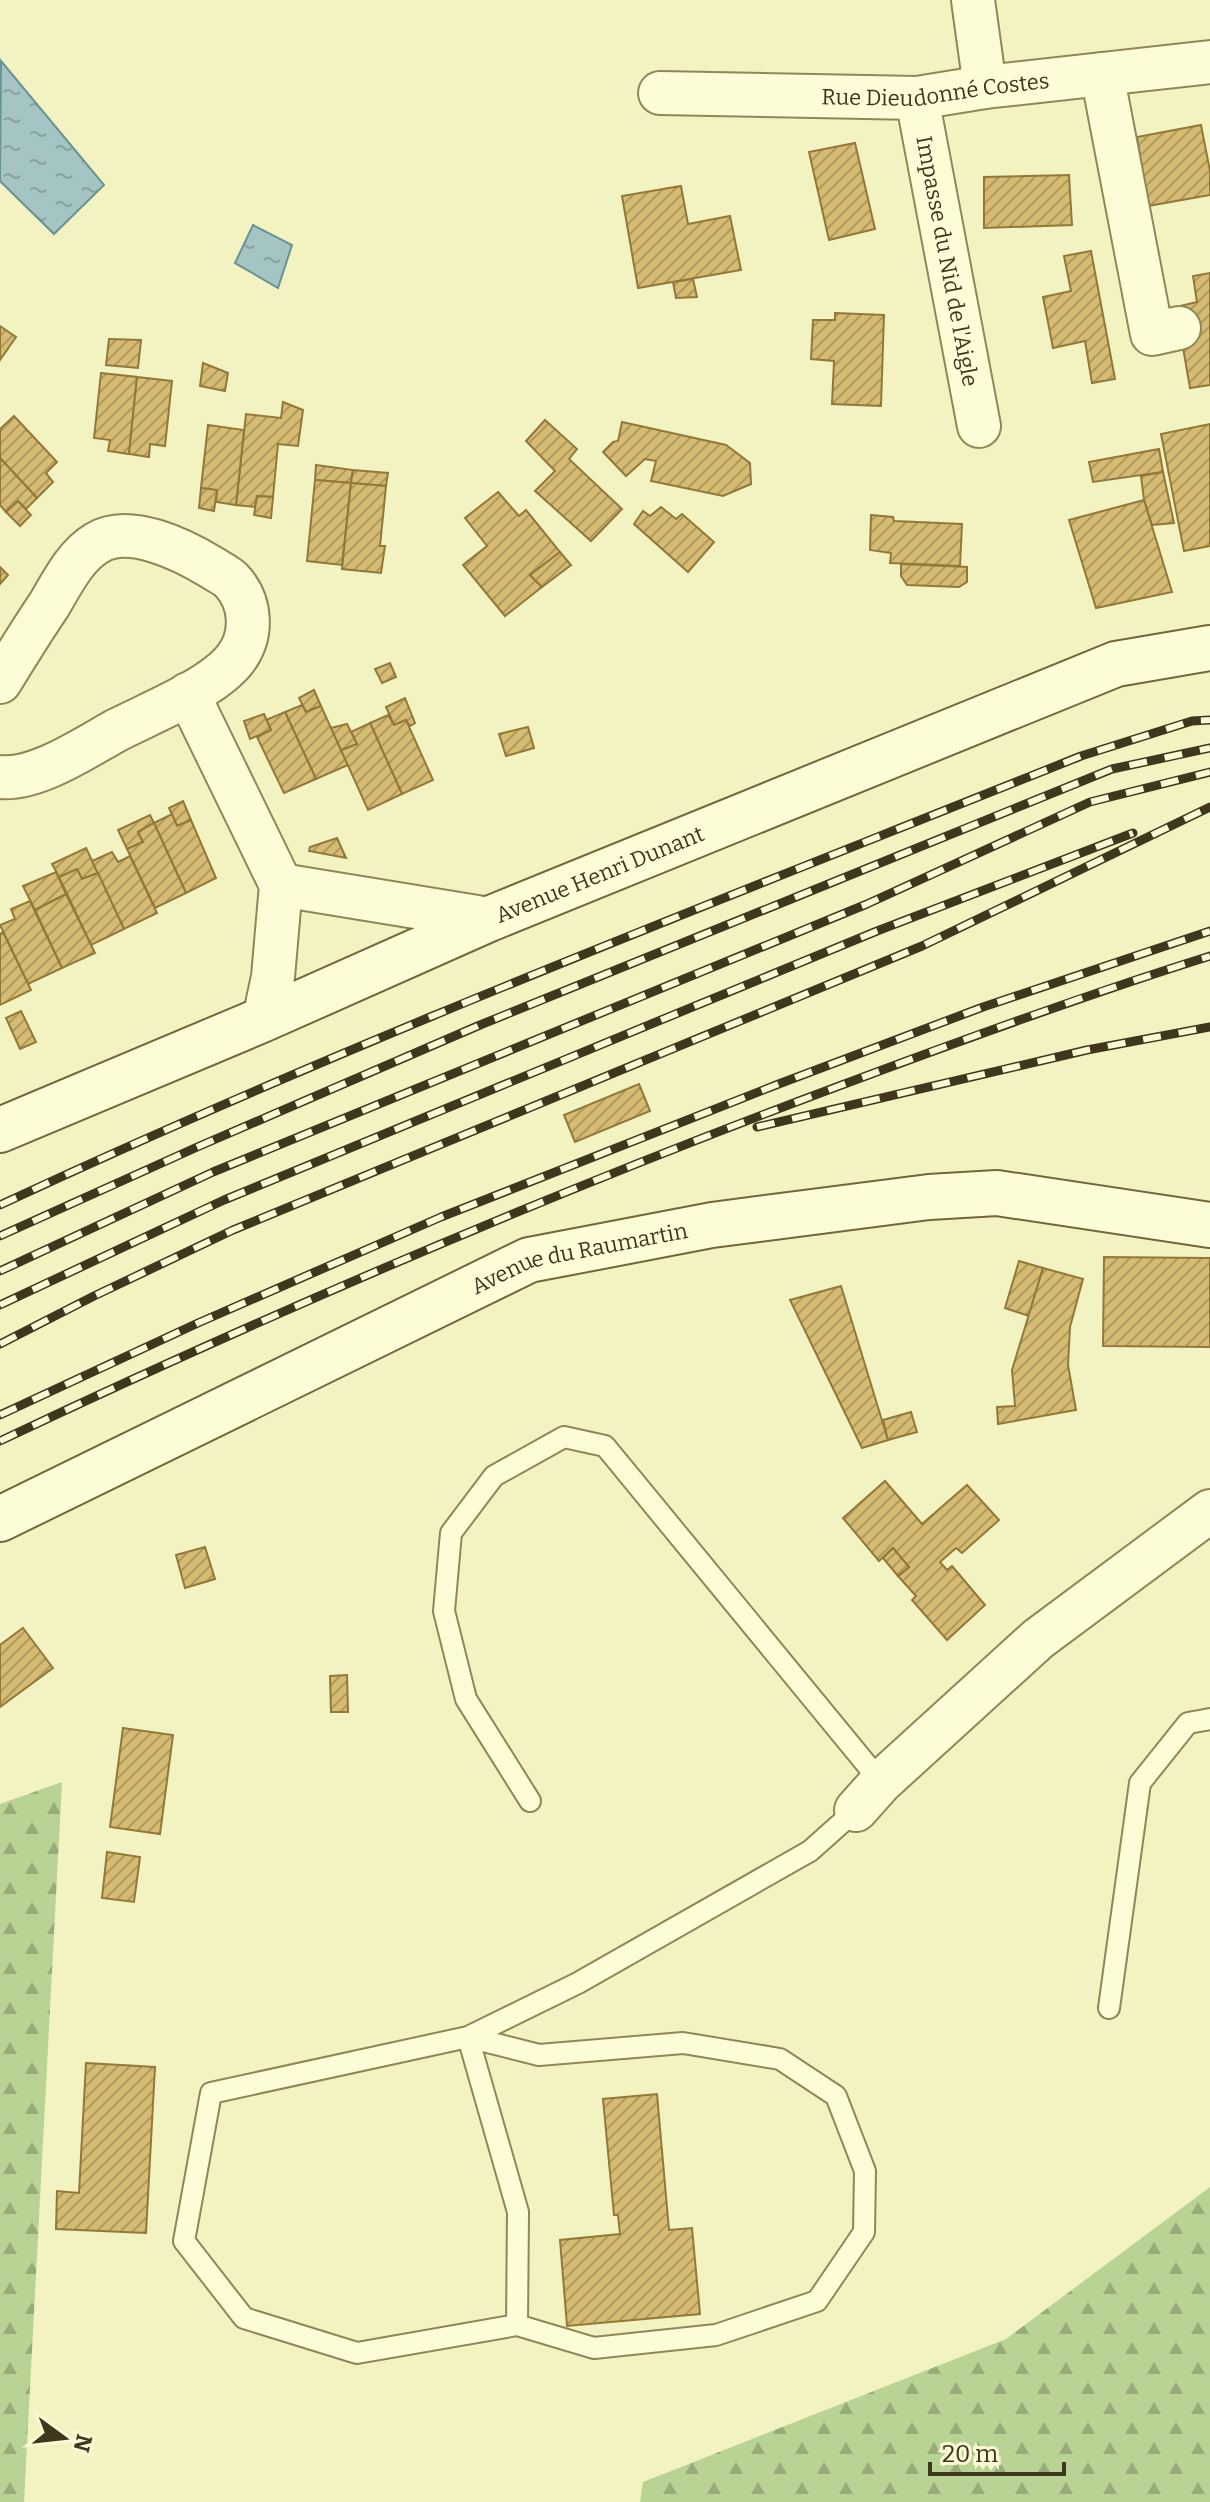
<svg xmlns="http://www.w3.org/2000/svg" width="1210" height="2502" viewBox="0 0 1210 2502" font-family="Bitter,serif">
<style>
.forest{fill:url(#forest-firs)}
.water{fill:url(#water-ripples);stroke:#6a9395;stroke-width:2}
.building{fill:url(#building-hatch);stroke:#927839;stroke-width:2}
.lines{fill:none;stroke-linecap:round;stroke-linejoin:round}
.lane-casing{stroke:#908757;stroke-width:24}
.street-casing{stroke:#908757;stroke-width:46}
.secondary-casing{stroke:#72673a;stroke-width:48}
.lane{stroke:#fcfdd7;stroke-width:20}
.street{stroke:#fcfdd7;stroke-width:42}
.secondary{stroke:#fcfdd7;stroke-width:44}
.rail-casing{stroke:#3e371d;stroke-width:9}
.rail{stroke:#f9fad3;stroke-width:6;stroke-dasharray:18;stroke-linecap:butt}
.labels{text-anchor:middle;dominant-baseline:central;stroke-width:6;stroke-linejoin:round;paint-order:stroke}
.street-label{font-size:22px;fill:#3e371d;stroke:#f9fad3}
</style>
<defs>
<pattern id="forest-firs" width="22" height="20" patternUnits="userSpaceOnUse" patternTransform="scale(2)"><rect width="22" height="20" fill="#b8d394"/><path d="M5 1l3.5 6h-7zM16 11l3.5 6h-7z" fill="#97ac78"/></pattern>
<pattern id="water-ripples" width="26" height="14" patternUnits="userSpaceOnUse" patternTransform="scale(2)"><rect width="26" height="14" fill="#a5c5c5"/><path d="M2 4q2-2 4 0t4 0M15 11q2-2 4 0t4 0" fill="none" stroke="#88a19f"/></pattern>
<pattern id="building-hatch" width="6" height="6" patternUnits="userSpaceOnUse" patternTransform="scale(2)"><rect width="6" height="6" fill="#d6bb73"/><path d="M-1 1l2-2M0 6l6-6M5 7l2-2" fill="none" stroke="#af995e"/></pattern>
</defs>
<rect width="100%" height="100%" fill="#f3f3c2"/>
<g class="forest">
<polygon points="62,1782 24,2502 0,2502 0,1804"/>
<polygon points="1210,2187 1210,2502 640,2502 643,2482 1006,2339"/>
</g>
<g class="water">
<polygon points="1,61 104,185 54,234 0,181"/>
<polygon points="253,225 292,245 278,288 235,263"/>
</g>
<g class="building">
<polygon points="1201,125 1210,171 1210,195 1148,206 1137,137"/>
<polygon points="855,143 875,229 829,240 809,152"/>
<polygon points="1069,175 1072,225 984,228 984,177"/>
<polygon points="681,186 688,224 730,216 741,270 638,288 622,196"/>
<polygon points="1091,251 1115,379 1092,383 1085,341 1053,348 1043,297 1071,291 1064,256"/>
<polygon points="1210,273 1210,385 1190,388 1176,307 1197,302 1193,276"/>
<polygon points="693,279 697,297 676,298 673,282"/>
<polygon points="835,313 884,315 881,406 832,404 834,361 811,359 813,320 835,320"/>
<polygon points="0,326 16,337 0,360"/>
<polygon points="109,339 141,340 138,368 106,365"/>
<polygon points="203,363 228,373 225,391 200,386"/>
<polygon points="101,373 137,377 129,454 108,451 110,440 94,438"/>
<polygon points="137,377 172,381 165,446 150,444 149,457 129,454"/>
<polygon points="283,402 303,410 298,446 278,444 273,497 257,496 255,507 236,505 246,414 281,418"/>
<polygon points="14,416 57,462 46,473 53,482 37,498 0,458 0,429"/>
<polygon points="545,420 577,449 569,459 622,509 591,541 535,491 555,471 526,441"/>
<polygon points="622,422 726,445 750,463 751,484 723,496 651,481 656,461 645,459 626,476 603,452 613,442 618,441"/>
<polygon points="1210,424 1210,546 1184,551 1161,434"/>
<polygon points="208,425 244,430 236,505 216,502 217,490 201,488"/>
<polygon points="1159,449 1163,472 1093,482 1089,462"/>
<polygon points="0,458 37,498 26,509 18,501 6,512 0,505"/>
<polygon points="316,465 353,470 351,483 315,480"/>
<polygon points="353,470 388,473 386,486 351,483"/>
<polygon points="1163,472 1174,523 1152,525 1144,500 1141,476"/>
<polygon points="315,480 351,483 342,565 307,561"/>
<polygon points="351,483 386,486 380,546 385,546 381,573 342,569"/>
<polygon points="201,488 217,490 214,511 199,508"/>
<polygon points="498,492 519,516 526,510 560,552 530,575 542,587 505,616 463,565 487,546 465,518"/>
<polygon points="257,496 273,497 271,518 254,515"/>
<polygon points="1144,500 1172,592 1096,608 1069,520"/>
<polygon points="18,501 31,515 20,526 6,512"/>
<polygon points="661,507 676,519 682,514 714,542 688,572 634,524 643,511 650,516"/>
<polygon points="871,515 893,517 894,521 962,524 960,566 890,563 891,553 870,550"/>
<polygon points="560,552 571,565 542,587 530,575"/>
<polygon points="901,564 967,567 967,582 959,587 907,585 901,576"/>
<polygon points="0,567 8,575 0,584"/>
<polygon points="390,663 396,677 382,683 375,669"/>
<polygon points="314,690 321,706 306,712 299,698"/>
<polygon points="405,698 415,723 410,726 406,720 394,725 386,707"/>
<polygon points="302,705 306,712 321,706 348,765 316,779 285,712"/>
<polygon points="285,712 316,779 284,793 257,737 271,730 266,720"/>
<polygon points="264,714 271,730 250,739 244,721"/>
<polygon points="388,715 394,725 406,720 433,780 402,794 370,723"/>
<polygon points="370,723 402,794 368,810 341,750 357,744 351,732"/>
<polygon points="347,724 357,744 341,750 331,728"/>
<polygon points="528,727 534,748 506,756 499,734"/>
<polygon points="183,801 191,820 177,826 169,808"/>
<polygon points="172,814 177,826 191,820 216,878 186,893 154,823"/>
<polygon points="150,815 154,823 138,832 143,842 127,849 118,830"/>
<polygon points="154,823 186,893 155,908 127,849 143,842 138,832"/>
<polygon points="337,838 346,858 309,851 310,847"/>
<polygon points="86,848 98,873 82,879 77,869 59,877 52,864"/>
<polygon points="112,852 118,862 130,856 157,913 124,929 92,861"/>
<polygon points="77,869 82,879 98,873 124,929 91,945 59,877"/>
<polygon points="56,872 66,894 35,910 23,886"/>
<polygon points="66,894 95,953 62,968 35,910"/>
<polygon points="30,901 62,968 28,984 0,925 15,919 11,909"/>
<polygon points="3,932 31,990 0,1005 0,934"/>
<polygon points="21,1011 36,1042 20,1049 6,1018"/>
<polygon points="639,1084 650,1111 575,1142 564,1115"/>
<polygon points="1104,1257 1210,1258 1210,1347 1103,1346"/>
<polygon points="1019,1261 1043,1268 1029,1316 1005,1308"/>
<polygon points="1043,1268 1083,1279 1070,1327 1068,1365 1076,1410 998,1424 997,1407 1015,1406 1012,1370"/>
<polygon points="841,1286 888,1440 862,1448 790,1300"/>
<polygon points="911,1412 917,1432 888,1440 883,1420"/>
<polygon points="885,1481 922,1524 967,1485 999,1520 962,1553 956,1548 940,1562 947,1570 952,1566 985,1605 947,1640 912,1600 916,1596 898,1576 909,1567 893,1548 879,1561 843,1518"/>
<polygon points="205,1547 215,1579 185,1588 176,1555"/>
<polygon points="893,1548 909,1567 898,1576 883,1558"/>
<polygon points="23,1628 53,1668 0,1707 0,1645"/>
<polygon points="347,1675 348,1712 331,1712 330,1676"/>
<polygon points="123,1728 173,1735 160,1834 110,1827"/>
<polygon points="107,1852 140,1857 134,1902 102,1898"/>
<polygon points="86,2063 155,2067 146,2233 56,2229 57,2191 79,2193"/>
<polygon points="657,2094 669,2230 692,2228 700,2314 567,2326 560,2240 620,2234 618,2215 614,2215 603,2099"/>
</g>
<g class="lines">
<defs>
<g id="lane">
<polyline points="530,1801 466,1699 444,1611 451,1533 494,1476 564,1437 605,1446 881,1782"/>
<polyline points="1109,2008 1140,1783 1188,1723 1210,1719"/>
<polyline points="517,2325 594,2348 716,2335 817,2301 864,2232 865,2171 836,2096 780,2059 683,2043 539,2055 468,2037 518,2212 517,2325 357,2353 244,2318 184,2241 211,2093 468,2037 578,1983 810,1851 856,1810"/>
</g>
<g id="street">
<polyline points="973,0 985,87"/>
<polyline points="1102,74 1152,334 1179,328"/>
<path id="s1" d="M660,93L917,98L985,87L1210,62"/>
<path id="s2" d="M917,98L979,426"/>
<path d="M0,682C16,656 32,630 49,605C62,583 75,556 97,543C129,523 183,550 211,567C217,571 226,575 231,580C252,602 253,635 236,658C214,688 150,713 117,730C86,747 36,781 0,777"/>
<polyline points="188,694 281,885 273,977 264,1019"/>
<polyline points="281,885 489,919"/>
<polyline points="856,1810 881,1782 1038,1639 1210,1511"/>
</g>
<g id="secondary">
<path id="s3" d="M0,1130L264,1019L489,919L1116,664L1210,648"/>
<path id="s4" d="M0,1519L529,1260L712,1225L929,1197L997,1193L1210,1225"/>
</g>
</defs>
<use href="#lane" class="lane-casing"/>
<use href="#street" class="street-casing"/>
<use href="#secondary" class="secondary-casing"/>
<use href="#lane" class="lane"/>
<use href="#street" class="street"/>
<use href="#secondary" class="secondary"/>
<defs>
<g id="rail">
<polyline points="757,1127 1087,1050 1210,1027"/>
<path d="M0,1205C354,1040 719,901 1081,756L1192,721L1210,720"/>
<polyline points="0,1236 195,1148 480,1025 1112,769 1210,748"/>
<polyline points="0,1271 213,1172 867,904 1090,802 1210,772"/>
<polyline points="0,1305 224,1200 877,931 1133,833"/>
<polyline points="0,1344 94,1296 233,1230 922,946 1210,807"/>
<polyline points="0,1415 198,1323 441,1217 776,1085 983,1007 1210,931"/>
<path d="M0,1441C275,1311 554,1192 839,1086C962,1040 1085,995 1210,956"/>
</g>
</defs>
<use href="#rail" class="rail-casing"/>
<use href="#rail" class="rail"/>
</g>
<g class="labels">
<g class="street-label">
<text stroke="none"><textPath href="#s1" startOffset="276">Rue Dieudonné Costes</textPath></text>
<text stroke="none"><textPath href="#s2" startOffset="166">Impasse du Nid de l'Aigle</textPath></text>
<text stroke="none"><textPath href="#s3" startOffset="652">Avenue Henri Dunant</textPath></text>
<text stroke="none"><textPath href="#s4" startOffset="638">Avenue du Raumartin</textPath></text>
</g>
</g>
<g transform="translate(64 2438) rotate(105)" stroke="#f9fad3" stroke-width="6" paint-order="stroke">
<path d="M0-6L14 30L0 20L-14 30Z" fill="#3e371d"/>
<text y="-12" font-size="22" font-weight="bold" text-anchor="middle" fill="#3e371d">N</text>
</g>
<path d="M930 2462v12h134v-12" fill="none" stroke="#3e371d" stroke-width="4"/>
<text x="942" y="2462" font-size="24" fill="#3e371d" stroke="#f9fad3" stroke-width="6" paint-order="stroke">20 m</text>
</svg>
